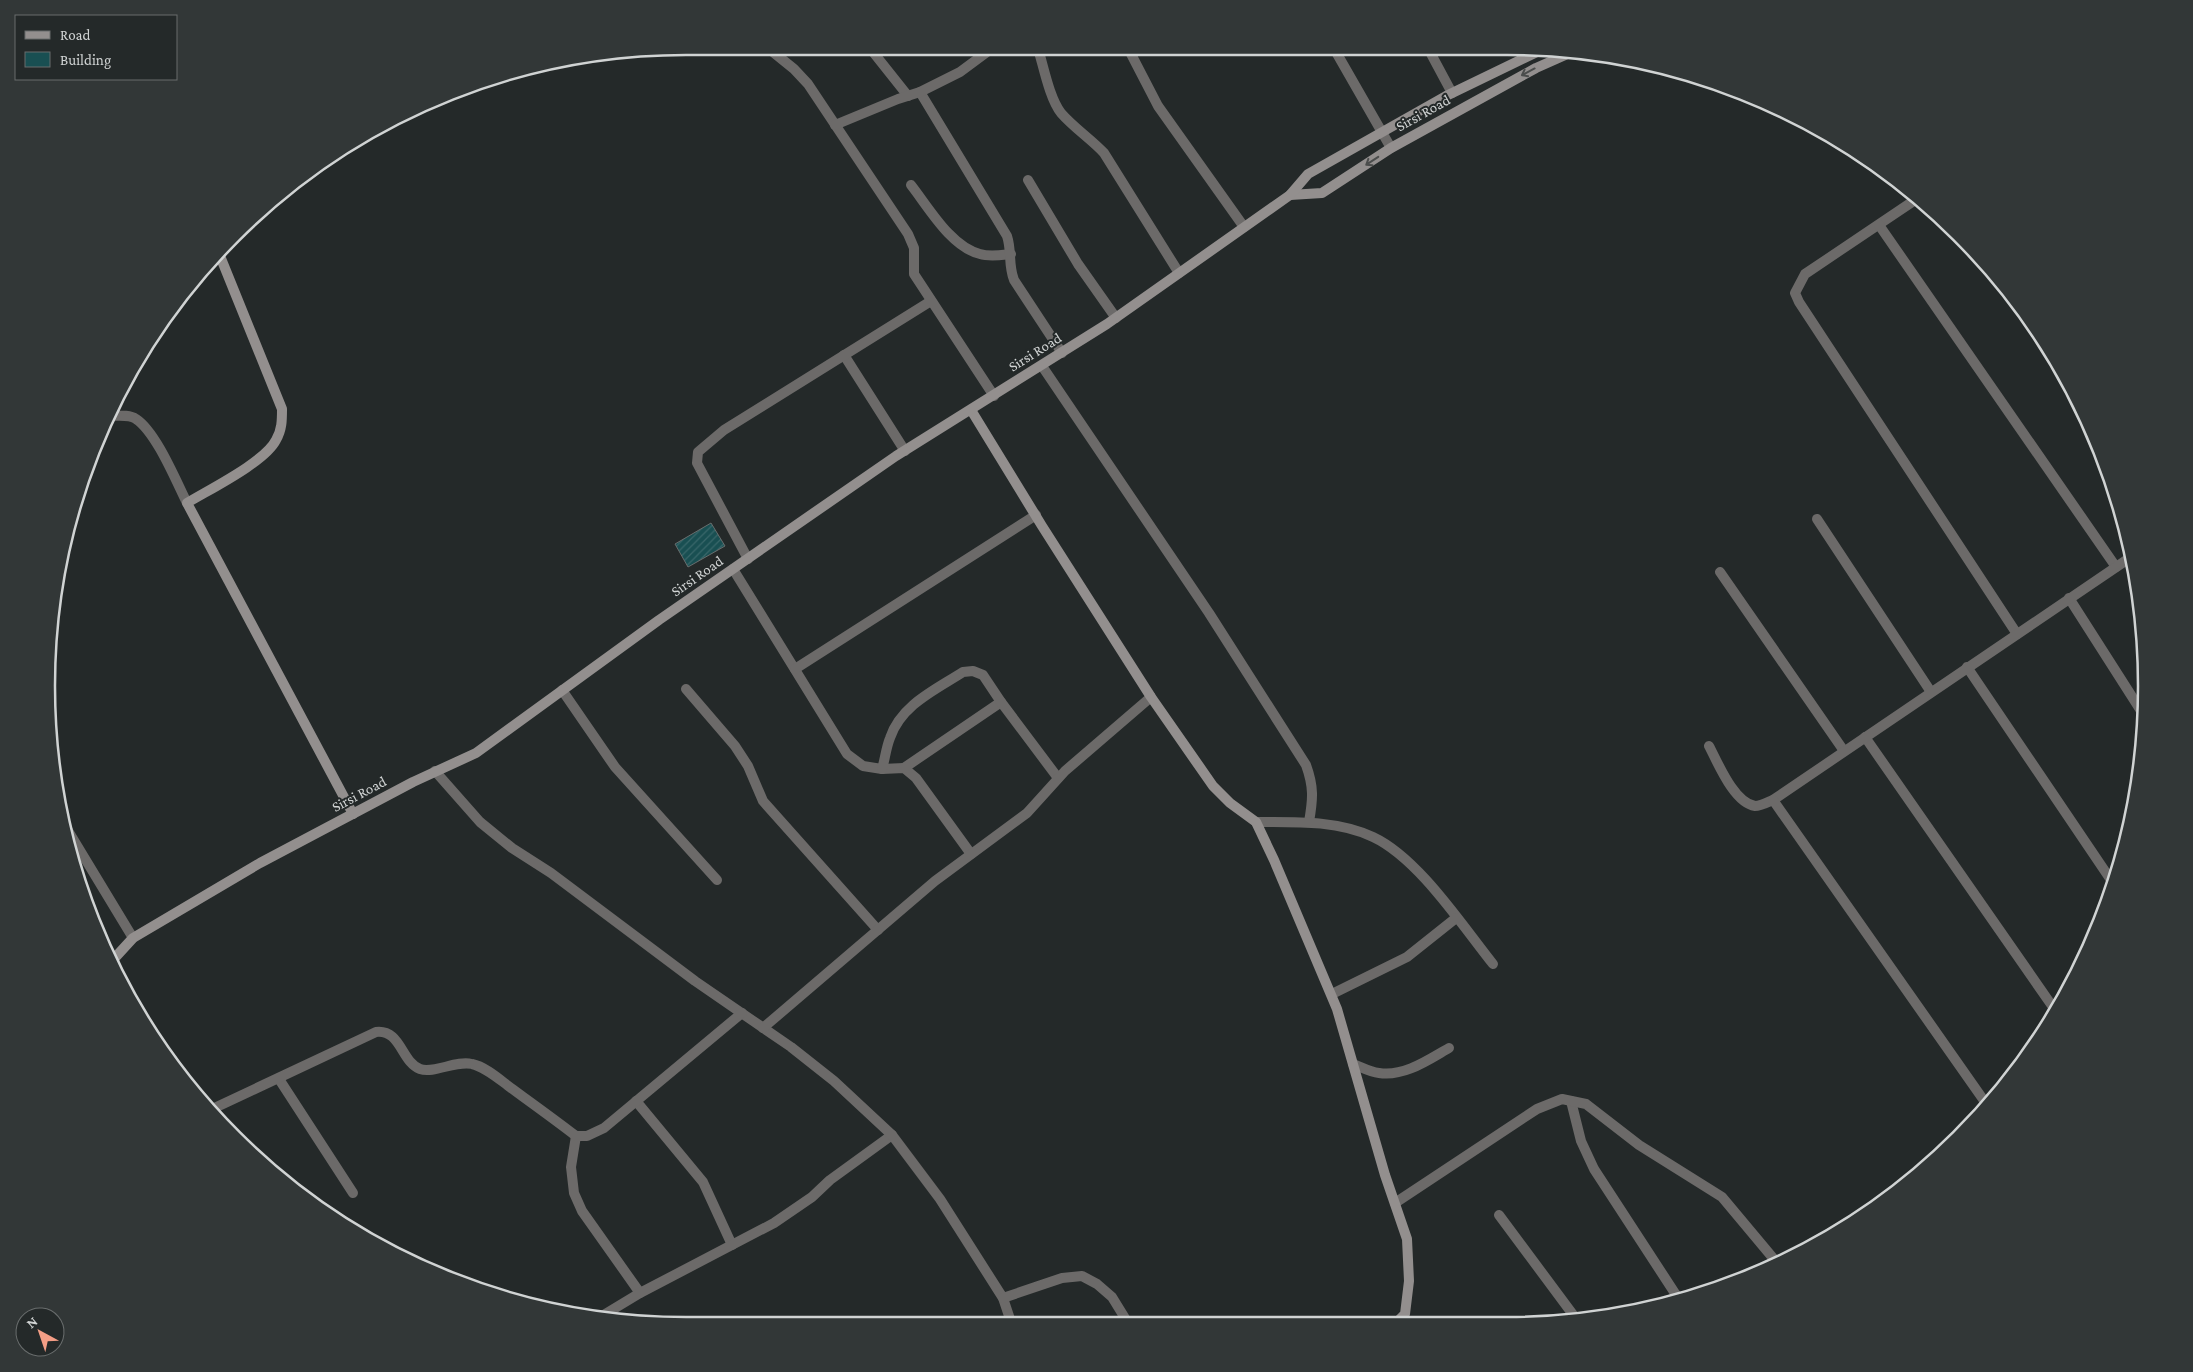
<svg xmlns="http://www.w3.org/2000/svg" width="2193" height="1372" viewBox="0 0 2193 1372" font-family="'Crimson Pro',serif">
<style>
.building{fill:url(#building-hatch);stroke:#686d6d}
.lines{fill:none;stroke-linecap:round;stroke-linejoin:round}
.lane{stroke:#6c6a69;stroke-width:10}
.street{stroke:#6c6a69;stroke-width:10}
.secondary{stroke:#938f8e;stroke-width:10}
.oneway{stroke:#4b4d4c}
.labels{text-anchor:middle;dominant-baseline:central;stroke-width:4;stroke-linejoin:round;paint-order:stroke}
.street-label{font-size:15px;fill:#d0d3d3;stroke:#242929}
.rim{fill:none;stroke:#d0d3d3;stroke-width:2.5}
</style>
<defs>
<pattern id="building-hatch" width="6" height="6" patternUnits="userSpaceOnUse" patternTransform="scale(1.25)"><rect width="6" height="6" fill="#194f52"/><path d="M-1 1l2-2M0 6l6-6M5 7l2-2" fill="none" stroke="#39676a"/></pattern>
</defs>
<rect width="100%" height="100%" fill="#242929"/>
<polygon class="building" points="711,523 725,546 688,567 675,544"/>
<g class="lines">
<g class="lane">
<polyline points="873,52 908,96"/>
<polyline points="1430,52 1452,93"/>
<polyline points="1028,180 1078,264 1116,318"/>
<path d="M911,185C929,208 951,247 980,254C990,257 1001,255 1011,254"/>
<polyline points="844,355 905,451"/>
<polyline points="748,559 697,463 698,452 724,430 931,301"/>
<polyline points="562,690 615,767 717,880"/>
<polyline points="279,1079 353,1193"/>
<polyline points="636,1101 703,1182 732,1245"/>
<polyline points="576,1136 571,1167 574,1193 582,1211 640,1293"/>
<polyline points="597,1319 640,1293 774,1223 812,1197 830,1180 892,1135"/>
</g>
<g class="street">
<polyline points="773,52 794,69 808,84 908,234 914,248 914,274 994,396"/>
<path d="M1039,52C1044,69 1050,99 1061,113C1074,128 1091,139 1104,153L1179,273"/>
<polyline points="1130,52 1158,106 1244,227"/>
<polyline points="1336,52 1391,148"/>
<path d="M920,92L1007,236C1012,251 1008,265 1014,280L1062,353"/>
<polyline points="835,125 898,99 920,92 960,72 987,52"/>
<polyline points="1918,198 1805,274 1795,293 1799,302 2017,634"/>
<polyline points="1879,225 2116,567"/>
<path d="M1042,366L1209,613L1306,765C1314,787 1313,799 1309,822"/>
<path d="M109,416C117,416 129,414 136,419C156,432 176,481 187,503"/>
<polyline points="1817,519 1931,692"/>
<polyline points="733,569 847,754 863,766 882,769 904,768 916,778 971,854"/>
<polyline points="1720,572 1844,751"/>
<polyline points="2069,598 2145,717"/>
<polyline points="1967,667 2113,883"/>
<polyline points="795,669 1036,515"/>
<polyline points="686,689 735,746 748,766 763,801 878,930"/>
<polyline points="1865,737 2055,1010"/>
<path d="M1709,746C1718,763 1734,803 1755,806C1761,806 1768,802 1773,800L2131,557"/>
<polyline points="904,768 1001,702"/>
<path d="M882,769C885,759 886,748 890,738C901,705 935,690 963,672L973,671L983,675L1001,702L1058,778"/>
<polyline points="435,771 480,822 512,848 551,873 695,981 791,1047 834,1081 892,1135 940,1199 1003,1298 1011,1322"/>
<polyline points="1773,800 1985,1102"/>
<path d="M1256,822C1294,822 1337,820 1373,837C1418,858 1461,924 1493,964"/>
<polyline points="64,824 133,938"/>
<polyline points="1332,994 1407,957 1456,918"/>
<polyline points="763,1028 935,881 1027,813 1065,771 1151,697"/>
<path d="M1353,1064C1361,1067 1370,1072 1379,1073C1404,1077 1428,1060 1449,1048"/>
<polyline points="1571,1101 1581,1141 1594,1169 1680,1301"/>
<path d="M208,1111L376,1032C401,1029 401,1062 420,1069C434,1074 456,1060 472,1064C486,1067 500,1080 511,1088C533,1104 554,1119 576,1136H587L604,1128L742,1013"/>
<polyline points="1395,1203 1537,1109 1562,1099 1586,1104 1639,1145 1722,1197 1778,1264"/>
<polyline points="1499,1215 1577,1320"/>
<polyline points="1003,1298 1062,1278 1082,1276 1097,1284 1112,1297 1128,1323"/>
</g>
<g class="secondary">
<polyline points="1290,195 1322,193 1391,148 1536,68 1572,52"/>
<path d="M218,251L282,409C282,420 282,430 276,440C265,462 210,489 187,503L353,814"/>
<polyline points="971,410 1042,526 1151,697 1213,786 1230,803 1256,822 1274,860 1337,1009 1385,1175 1407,1239 1409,1281 1405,1314 1395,1324"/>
<polyline points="111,962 133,938 260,863 413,782 476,753 659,620 896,456 1107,324 1290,195 1308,174 1446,96 1537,52"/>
</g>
</g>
<defs><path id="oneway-shaft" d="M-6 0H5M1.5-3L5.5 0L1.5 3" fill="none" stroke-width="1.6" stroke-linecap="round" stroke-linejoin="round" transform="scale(1.25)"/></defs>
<g class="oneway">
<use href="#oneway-shaft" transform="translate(1528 72) rotate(152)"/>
<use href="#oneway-shaft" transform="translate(1372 161) rotate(147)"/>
</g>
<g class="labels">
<g class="street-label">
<text transform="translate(1423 113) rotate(-29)">Sirsi Road</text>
<text transform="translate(1035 352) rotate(-32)">Sirsi Road</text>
<text transform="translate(697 576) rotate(-35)">Sirsi Road</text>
<text transform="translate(359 794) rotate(-28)">Sirsi Road</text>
</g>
</g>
<path d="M0 0H2193V1372H0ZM686 55H1507A631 631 0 0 1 2138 686V686A631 631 0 0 1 1507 1317H686A631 631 0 0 1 55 686V686A631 631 0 0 1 686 55Z" fill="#323737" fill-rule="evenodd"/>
<path class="rim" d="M686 55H1507A631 631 0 0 1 2138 686V686A631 631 0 0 1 1507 1317H686A631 631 0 0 1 55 686V686A631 631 0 0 1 686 55Z"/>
<rect x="15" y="15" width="162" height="65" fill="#242929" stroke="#696d6d"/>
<rect x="25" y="31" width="25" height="8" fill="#938f8e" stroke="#696d6d"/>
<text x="60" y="40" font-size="15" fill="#d0d3d3">Road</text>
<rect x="25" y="52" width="25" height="15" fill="#194f52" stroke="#696d6d"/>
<text x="60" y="65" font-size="15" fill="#d0d3d3">Building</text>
<g transform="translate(40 1332) rotate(320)"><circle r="24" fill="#242929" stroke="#696d6d"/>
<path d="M0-4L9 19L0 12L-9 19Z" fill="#f49e86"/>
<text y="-8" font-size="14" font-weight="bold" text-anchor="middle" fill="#d0d3d3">N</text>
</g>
</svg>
